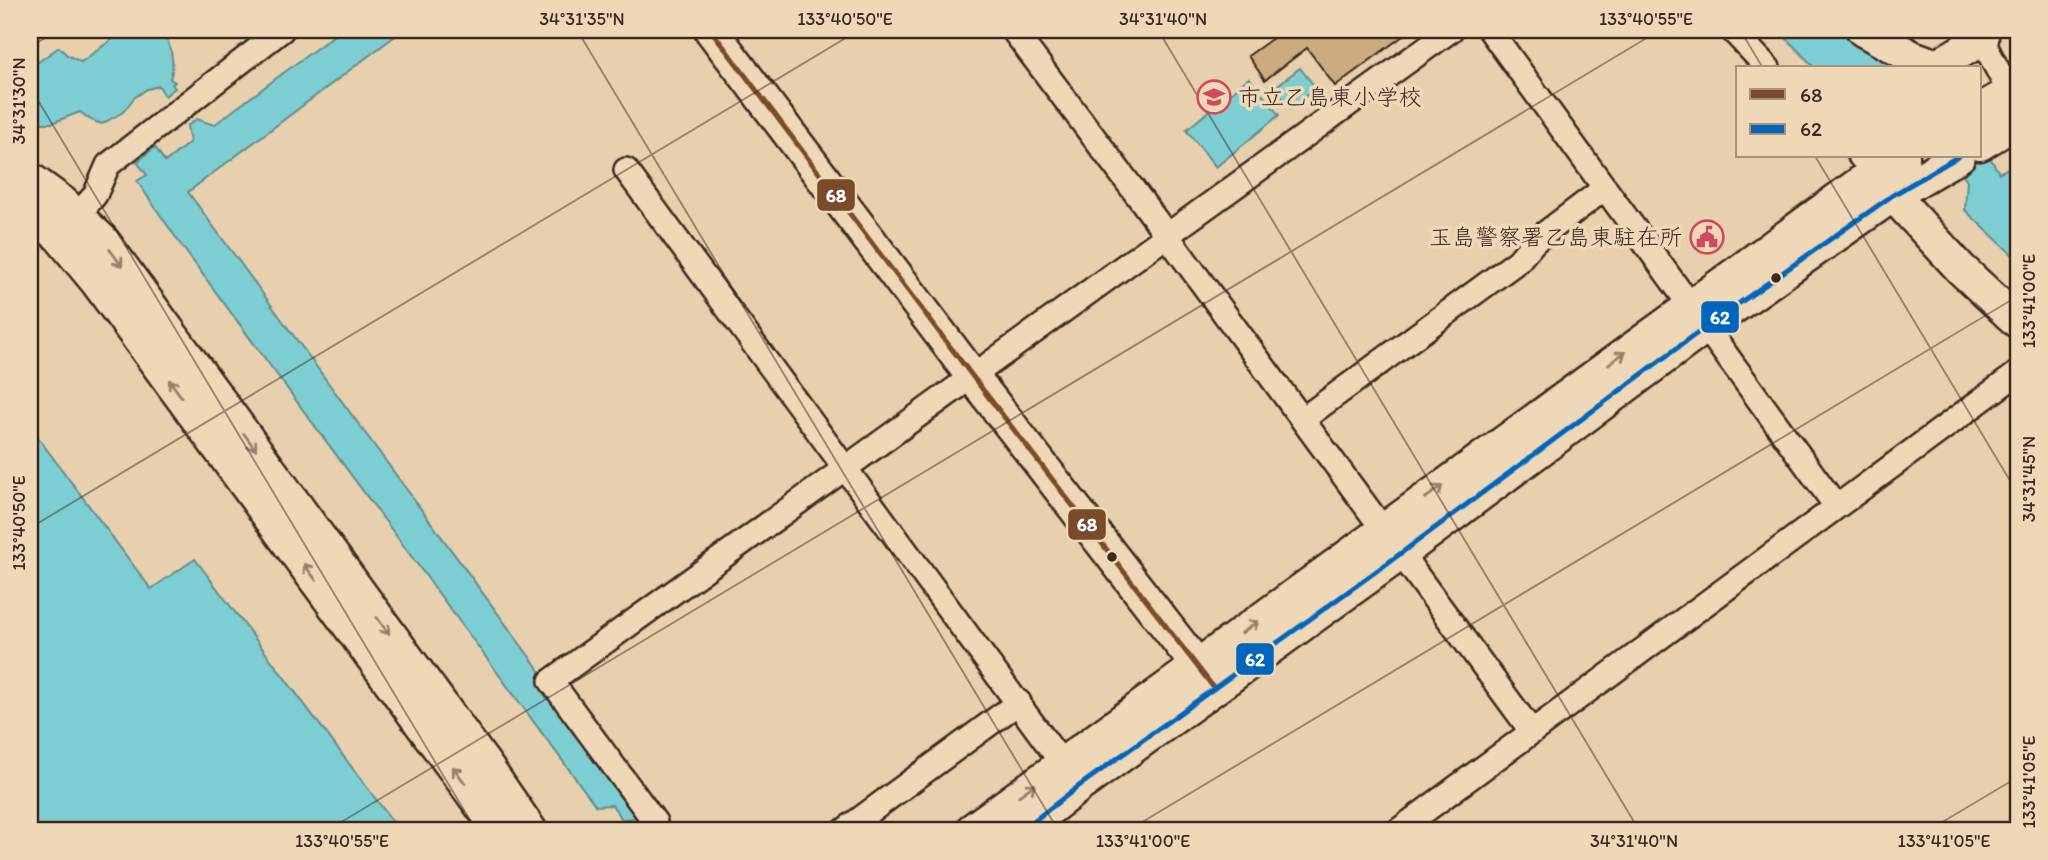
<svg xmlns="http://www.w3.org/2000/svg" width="2048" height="860" viewBox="0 0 2048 860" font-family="Itim,'Klee One',sans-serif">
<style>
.water{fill:#7dced3;stroke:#638c8b;stroke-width:2}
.building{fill:#caac7f;stroke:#3b2a1e;stroke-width:2}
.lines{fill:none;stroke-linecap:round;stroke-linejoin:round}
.street-casing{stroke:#3b2a1e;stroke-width:28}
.secondary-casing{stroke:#3b2a1e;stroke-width:37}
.street{stroke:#efd8b8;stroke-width:23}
.secondary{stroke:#efd8b8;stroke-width:32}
.bus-1-casing{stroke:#efd8b8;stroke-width:10}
.bus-2-casing{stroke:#efd8b8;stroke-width:10}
.bus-1{stroke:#7a4b2a;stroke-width:5}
.bus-2{stroke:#0065bd;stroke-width:5}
.oneway{stroke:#95816b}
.ticks{fill:none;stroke:#3b2a1e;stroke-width:2;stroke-opacity:0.45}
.bus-dot{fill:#3b2a1e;stroke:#efd8b8;stroke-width:2.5}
.labels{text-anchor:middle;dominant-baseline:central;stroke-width:7;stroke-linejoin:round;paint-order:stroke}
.poi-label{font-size:23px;fill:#3b2a1e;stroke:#efd8b8;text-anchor:start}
.line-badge{stroke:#efd8b8;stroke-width:2.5}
.badge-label{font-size:19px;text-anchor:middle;font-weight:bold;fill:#fff}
.neatline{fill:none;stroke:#3b2a1e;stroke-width:2.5}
.ticks-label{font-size:18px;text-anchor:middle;fill:#3b2a1e}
</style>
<rect width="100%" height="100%" fill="#e8cfad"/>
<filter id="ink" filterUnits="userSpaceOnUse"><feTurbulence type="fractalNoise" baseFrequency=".0143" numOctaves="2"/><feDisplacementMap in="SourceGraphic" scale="14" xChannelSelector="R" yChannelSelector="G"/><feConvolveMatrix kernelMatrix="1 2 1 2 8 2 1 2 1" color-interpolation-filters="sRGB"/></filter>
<g filter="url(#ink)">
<g class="water">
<path d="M125,30H164C170,47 176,61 170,79L175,82L172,84L175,88L165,96L159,86L147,89L134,98L123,112L102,124L91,120L80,112L52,123H40L30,127V68L59,47L67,55L81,62Z"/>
<polygon points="341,30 403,30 188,192 540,671 544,683 634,803 633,812 637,818 622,819 612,805 596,806 181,245 137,181 147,175 137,162 155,147 165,162 190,142 187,126 197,119 214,125"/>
<polygon points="1778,30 1852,30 1923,68 1815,68"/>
<polygon points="1300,68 1316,88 1291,108 1274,88"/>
<polygon points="1249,78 1279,115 1216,167 1186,130"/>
<polygon points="1980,140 1999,173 2018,163 2018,260 1965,210 1967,181 1953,156"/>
<polygon points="30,427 151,589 195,559 399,830 30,830"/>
</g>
<polygon class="building" points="1284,30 1411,30 1335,86 1307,48 1265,80 1248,56"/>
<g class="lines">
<defs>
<g id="street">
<polyline points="1013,30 1141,200 1532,732"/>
<polyline points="1490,30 1836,506"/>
<polyline points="1732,30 1768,68"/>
<polyline points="1977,30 2016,105"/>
<polyline points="1860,156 1884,184"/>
<polyline points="626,170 1072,777"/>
<polyline points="68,226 95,195 108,165 282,30"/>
<polyline points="1303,419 1518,261 1535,241 1605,188"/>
<polyline points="655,822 551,681 1451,30"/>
<polyline points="845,830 1019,702"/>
<polyline points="1399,830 2018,373"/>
</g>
<g id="secondary">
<polyline points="711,30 973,377 1210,682"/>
<polyline points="1863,30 1912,57 1937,66 1982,39"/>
<polyline points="1980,110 2018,88"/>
<polyline points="1980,144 2018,121"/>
<polyline points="30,179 63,203 103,241 486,766 530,830"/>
<polyline points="1893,195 1961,269 2018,322"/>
<polyline points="30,213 59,236 97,282 499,830"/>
<polyline points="972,830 1874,173 1903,156"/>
<polyline points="1022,830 1079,786 1400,554 1704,328 1893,195 1959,156"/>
</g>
</defs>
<use href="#street" class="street-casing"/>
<use href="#secondary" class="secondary-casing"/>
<use href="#street" class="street"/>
<use href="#secondary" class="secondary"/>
<defs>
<polyline id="bus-1" points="711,30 973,377 1214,688"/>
<polyline id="bus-2" points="1022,830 1079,786 1400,554 1704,328 1893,195 1959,156"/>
</defs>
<use href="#bus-1" class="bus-1-casing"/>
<use href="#bus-2" class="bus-2-casing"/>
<use href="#bus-1" class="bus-1"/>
<use href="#bus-2" class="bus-2"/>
</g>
<defs><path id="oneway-shaft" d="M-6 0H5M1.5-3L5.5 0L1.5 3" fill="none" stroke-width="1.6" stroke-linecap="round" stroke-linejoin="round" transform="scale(1.75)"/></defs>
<g class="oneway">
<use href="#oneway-shaft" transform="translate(116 258) rotate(54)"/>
<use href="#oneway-shaft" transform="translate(1617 358) rotate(-36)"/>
<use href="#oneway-shaft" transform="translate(175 388) rotate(-126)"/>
<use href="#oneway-shaft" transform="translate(250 442) rotate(54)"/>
<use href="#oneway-shaft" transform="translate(1434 492) rotate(-36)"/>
<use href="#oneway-shaft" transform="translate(310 572) rotate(-126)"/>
<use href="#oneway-shaft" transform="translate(383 626) rotate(54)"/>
<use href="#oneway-shaft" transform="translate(1250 627) rotate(-36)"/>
<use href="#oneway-shaft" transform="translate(459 775) rotate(-126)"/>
<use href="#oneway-shaft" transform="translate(1027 790) rotate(-36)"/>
</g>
</g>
<path class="ticks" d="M577,30L1058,830M1158,30L1639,830M1740,30L1763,68M30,47L59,30M30,87L476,830M1815,156L2018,494M30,528L859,30M328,830L1660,30M1129,830L2018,296M1929,830L2018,777"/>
<defs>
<symbol id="school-ring" viewBox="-11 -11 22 22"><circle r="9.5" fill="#efd8b8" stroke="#d1495b" stroke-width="1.5"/><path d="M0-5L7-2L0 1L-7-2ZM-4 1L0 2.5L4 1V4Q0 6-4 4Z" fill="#d1495b"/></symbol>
<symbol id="civic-ring" viewBox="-11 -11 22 22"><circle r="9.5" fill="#efd8b8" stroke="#d1495b" stroke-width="1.5"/><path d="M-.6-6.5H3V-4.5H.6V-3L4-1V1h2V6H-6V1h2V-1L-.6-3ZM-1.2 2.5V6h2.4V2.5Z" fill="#d1495b"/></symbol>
</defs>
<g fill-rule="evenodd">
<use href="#school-ring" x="1195" y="78" width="38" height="38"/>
<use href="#civic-ring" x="1688" y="218" width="38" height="38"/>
</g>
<g class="bus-dot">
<circle cx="1776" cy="278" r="6"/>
<circle cx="1112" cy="557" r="6"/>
</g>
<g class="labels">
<g class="poi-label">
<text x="1238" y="97">市立乙島東小学校</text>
<text x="1682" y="237" text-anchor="end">玉島警察署乙島東駐在所</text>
</g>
</g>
<g class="line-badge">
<rect x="816" y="178" width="40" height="34" rx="7" fill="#7a4b2a"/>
<rect x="1700" y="300" width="40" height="34" rx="7" fill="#0065bd"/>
<rect x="1067" y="508" width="40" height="33" rx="7" fill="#7a4b2a"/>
<rect x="1235" y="642" width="40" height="34" rx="7" fill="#0065bd"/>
</g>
<g class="badge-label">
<text x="836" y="202">68</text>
<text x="1720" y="324">62</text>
<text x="1087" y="531">68</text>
<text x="1255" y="666">62</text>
</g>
<rect width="2048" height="860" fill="none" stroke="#efd8b8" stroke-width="77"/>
<rect x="1736" y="66" width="245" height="91" fill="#efd8b8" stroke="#a7927a" stroke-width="2"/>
<rect x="1750" y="89" width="35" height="10" fill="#7a4b2a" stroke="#a7927a" stroke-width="2"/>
<text x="1800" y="102" font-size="21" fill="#3b2a1e">68</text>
<rect x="1750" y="124" width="35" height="10" fill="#0065bd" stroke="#a7927a" stroke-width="2"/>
<text x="1800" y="136" font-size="21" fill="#3b2a1e">62</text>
<rect x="38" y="38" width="1972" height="784" class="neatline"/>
<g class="ticks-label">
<text x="582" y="25">34°31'35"N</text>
<text x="845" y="25">133°40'50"E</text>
<text x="1163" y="25">34°31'40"N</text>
<text x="1646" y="25">133°40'55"E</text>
<text transform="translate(19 101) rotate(-90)" y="6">34°31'30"N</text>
<text transform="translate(2029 301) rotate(-90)" y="6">133°41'00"E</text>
<text transform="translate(2029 479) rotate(-90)" y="6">34°31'45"N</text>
<text transform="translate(19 523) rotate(-90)" y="6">133°40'50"E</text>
<text transform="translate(2029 782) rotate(-90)" y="6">133°41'05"E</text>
<text x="342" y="847">133°40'55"E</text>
<text x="1143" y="847">133°41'00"E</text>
<text x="1634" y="847">34°31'40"N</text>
<text x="1944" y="847">133°41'05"E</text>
</g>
</svg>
